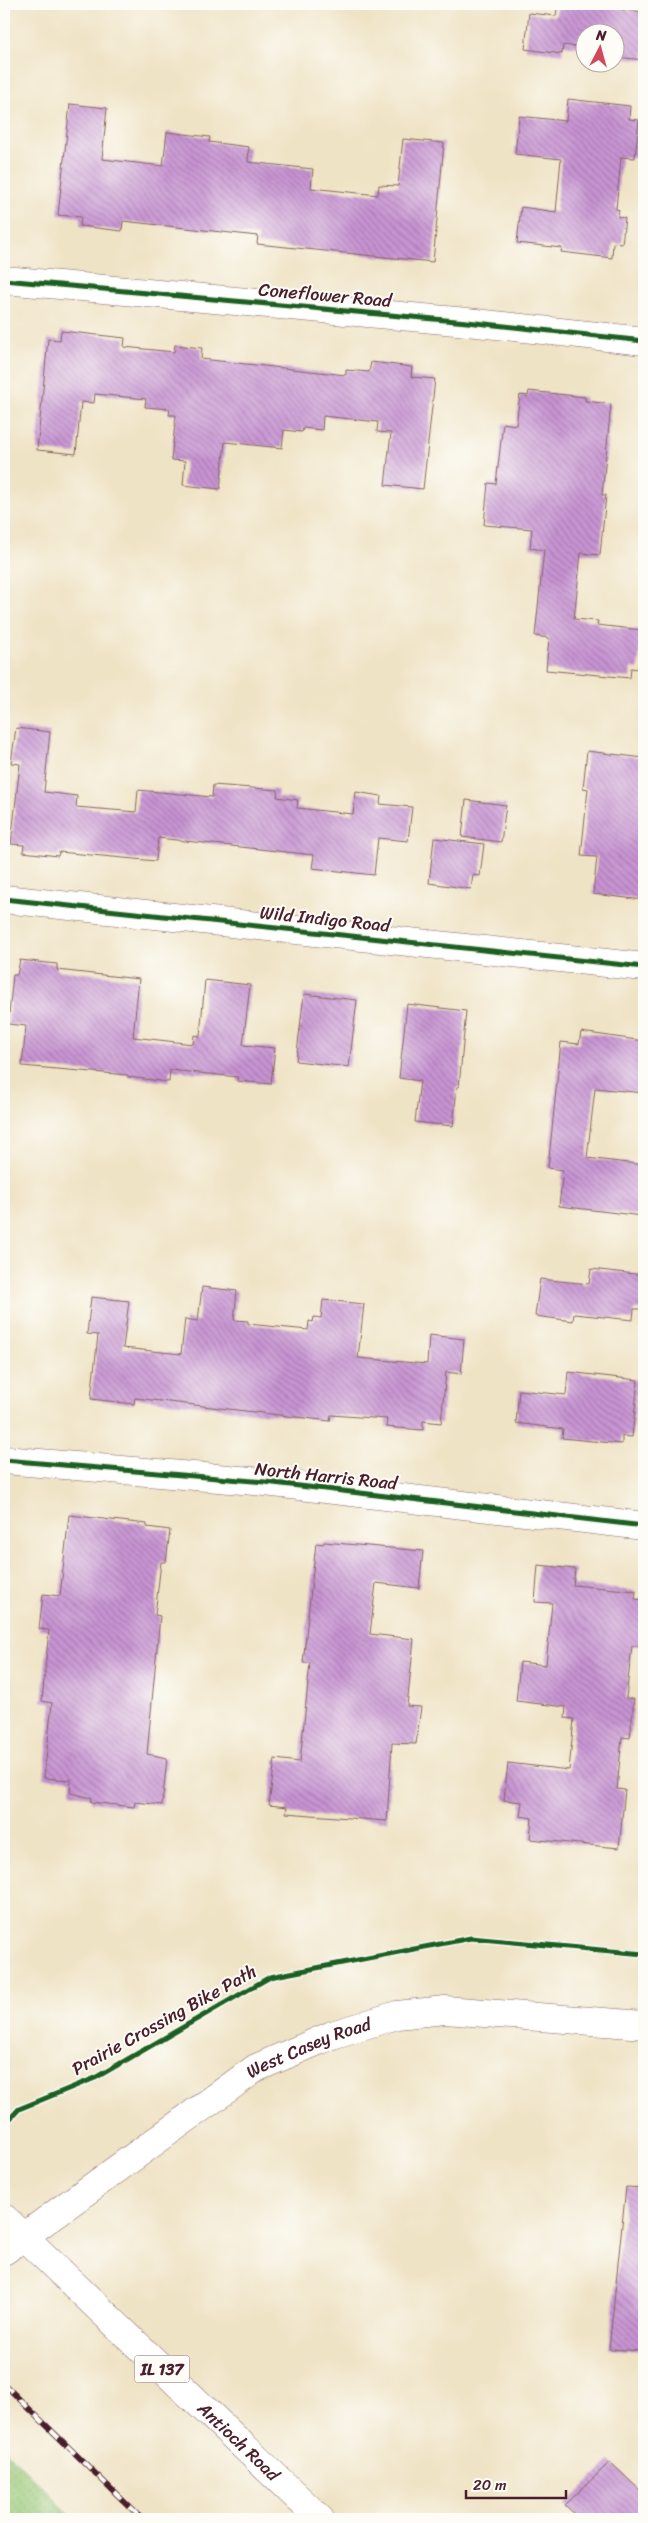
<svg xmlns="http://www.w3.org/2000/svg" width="648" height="2523" viewBox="0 0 648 2523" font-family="Sriracha,sans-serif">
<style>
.grass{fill:url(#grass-dots);stroke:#717451}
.building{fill:url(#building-back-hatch)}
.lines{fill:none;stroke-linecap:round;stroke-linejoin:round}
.street-casing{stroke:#846461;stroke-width:29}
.secondary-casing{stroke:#846461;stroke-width:29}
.primary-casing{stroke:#846461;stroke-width:29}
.street{stroke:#fff;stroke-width:28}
.secondary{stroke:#fff;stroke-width:28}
.primary{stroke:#fff;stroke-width:28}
.rail-casing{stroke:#4a1f2b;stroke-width:5.5}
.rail{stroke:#fdfcf7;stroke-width:4;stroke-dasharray:11;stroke-linecap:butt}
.cycleway-casing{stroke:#fdfcf7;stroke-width:8}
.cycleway{stroke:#1b5e20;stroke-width:5}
.labels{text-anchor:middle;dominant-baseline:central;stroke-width:4;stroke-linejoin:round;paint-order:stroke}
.shield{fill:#fdfcf7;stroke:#806168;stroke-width:1}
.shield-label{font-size:16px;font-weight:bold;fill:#4a1f2b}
.street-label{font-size:18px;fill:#4a1f2b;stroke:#fdfcf7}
</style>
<defs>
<pattern id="grass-dots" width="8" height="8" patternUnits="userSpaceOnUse" patternTransform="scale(1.25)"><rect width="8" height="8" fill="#98c877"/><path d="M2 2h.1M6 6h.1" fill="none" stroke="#84ab67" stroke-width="1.8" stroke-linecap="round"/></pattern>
<pattern id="building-back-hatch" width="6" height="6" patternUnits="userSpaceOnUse" patternTransform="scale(1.25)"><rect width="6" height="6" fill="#c794d3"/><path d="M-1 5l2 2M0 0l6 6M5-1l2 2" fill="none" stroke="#a478ab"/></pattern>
</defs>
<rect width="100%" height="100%" fill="#fdfcf7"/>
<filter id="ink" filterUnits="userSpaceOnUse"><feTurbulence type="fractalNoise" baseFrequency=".02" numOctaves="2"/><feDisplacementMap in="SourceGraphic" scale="10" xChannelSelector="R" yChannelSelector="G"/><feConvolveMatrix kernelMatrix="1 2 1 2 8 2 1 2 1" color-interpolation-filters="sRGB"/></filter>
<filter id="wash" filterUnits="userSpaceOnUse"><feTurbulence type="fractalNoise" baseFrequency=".0096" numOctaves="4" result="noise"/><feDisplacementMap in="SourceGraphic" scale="20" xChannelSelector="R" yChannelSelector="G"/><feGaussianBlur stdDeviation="1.12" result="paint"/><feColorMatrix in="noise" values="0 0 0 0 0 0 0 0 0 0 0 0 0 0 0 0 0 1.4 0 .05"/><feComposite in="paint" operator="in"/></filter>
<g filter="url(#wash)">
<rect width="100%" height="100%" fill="#efe3c5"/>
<polygon class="grass" points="4,2449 74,2519 4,2519"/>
<g id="blocks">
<g class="building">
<polygon points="558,4 618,4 617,9 644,12 644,60 616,57 616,32 586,32 586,48 563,45 562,54 525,49 529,13 556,16"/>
<polygon points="568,99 630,106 629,119 639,120 635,158 621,157 616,209 619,210 618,217 625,218 622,244 613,243 612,258 561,252 562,248 517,243 521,207 556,212 561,159 515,154 519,116 566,121"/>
<polygon points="70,104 107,108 102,159 163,166 167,132 210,137 209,142 249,147 248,162 313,169 311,188 378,195 379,185 398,186 403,139 444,143 433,262 257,244 258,236 123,221 122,231 80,226 81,217 58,215"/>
<polygon points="61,331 125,338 124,347 174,352 175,345 202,348 201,359 346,375 346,370 369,372 371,362 412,367 411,377 435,379 423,489 385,485 391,433 377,432 378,422 323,416 322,430 303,428 302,432 284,430 282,448 225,442 220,489 183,485 185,461 171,460 176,415 169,415 170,409 145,407 146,399 95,394 94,403 81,402 76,454 37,450 48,339 60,340"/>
<polygon points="529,391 585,397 585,401 611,404 602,495 606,495 600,555 581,553 574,619 598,621 597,625 642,630 638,669 631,668 630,678 546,670 549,638 535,636 544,550 530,548 532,529 484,525 488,483 496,484 503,423 516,425 520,395 528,396"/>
<polygon points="16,728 50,732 44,792 77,796 76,807 136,812 138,790 212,797 213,785 278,790 277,797 298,800 297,808 353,814 356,792 381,796 380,804 412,807 408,841 378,838 374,875 312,868 314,855 158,838 156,861 59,852 58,856 23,852 24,845 11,844 20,764 11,763"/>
<polygon points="587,751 644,758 644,900 593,894 597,857 581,856 588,789 583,788"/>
<polygon points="466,800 506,805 501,842 462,837"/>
<polygon points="434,838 484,844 480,876 473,875 471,889 429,883"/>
<polygon points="20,960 57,964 57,970 139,979 133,1037 193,1044 194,1035 200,1036 205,980 250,985 243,1045 275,1048 271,1084 237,1081 238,1077 170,1070 169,1082 128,1077 128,1075 22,1066 26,1026 8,1024 13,975 17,975"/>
<polygon points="304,994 357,1000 349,1067 296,1061"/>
<polygon points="407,1004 466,1011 459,1087 457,1087 453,1126 415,1122 420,1081 399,1078"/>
<polygon points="581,1032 644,1041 644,1093 595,1088 587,1158 644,1165 644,1205 642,1216 559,1206 563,1170 548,1168 561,1042 579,1044"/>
<polygon points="591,1269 644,1275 641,1309 634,1309 633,1320 574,1314 573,1321 535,1316 540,1279 589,1284"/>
<polygon points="202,1287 237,1291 234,1320 248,1321 248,1324 308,1330 309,1321 313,1322 314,1317 321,1318 323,1300 364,1304 358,1358 427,1364 429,1335 464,1339 461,1374 446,1372 441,1423 423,1421 423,1430 386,1427 387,1419 331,1415 330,1421 135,1398 134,1404 91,1399 98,1335 87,1334 91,1297 129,1301 123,1348 181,1354 185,1319 198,1321"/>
<polygon points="568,1372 638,1380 632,1437 622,1436 622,1444 562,1438 563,1429 516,1423 519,1390 566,1395"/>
<polygon points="69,1515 147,1524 147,1527 170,1530 166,1562 161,1562 155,1615 160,1616 147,1754 167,1758 162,1805 135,1802 134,1807 91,1802 92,1798 70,1793 71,1780 44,1778 52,1703 42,1701 49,1630 39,1629 43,1594 60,1596"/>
<polygon points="324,1542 423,1551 419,1588 376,1583 370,1634 414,1639 407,1706 421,1707 416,1744 392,1743 387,1821 286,1813 287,1807 269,1805 275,1759 300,1762 310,1663 303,1663 316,1543 323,1544"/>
<polygon points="538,1565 575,1569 573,1585 636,1591 635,1599 644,1600 640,1646 632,1646 626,1698 634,1699 630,1738 622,1737 617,1789 625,1790 619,1848 530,1839 532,1818 520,1816 522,1802 504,1800 508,1763 569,1770 574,1719 565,1718 566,1707 516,1701 520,1662 546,1665 552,1603 535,1602"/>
<polygon points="626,2187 644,2188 644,2351 609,2349"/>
<polygon points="610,2462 644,2494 644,2519 580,2519 565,2505"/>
</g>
</g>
</g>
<g filter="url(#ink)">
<use href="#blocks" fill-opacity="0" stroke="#846461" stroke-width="1"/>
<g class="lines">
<defs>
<g id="street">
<polyline points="4,280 467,322 644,341"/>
<polyline points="4,899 644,967"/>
<polyline points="4,1460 265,1482 644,1526"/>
</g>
<g id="secondary">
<path id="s1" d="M4,2251L256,2068L332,2035L397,2015L445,2010L644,2025"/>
</g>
<g id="primary">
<path id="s2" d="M4,2218L320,2519"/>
</g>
</defs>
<use href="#street" class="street-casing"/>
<use href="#secondary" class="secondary-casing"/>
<use href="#primary" class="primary-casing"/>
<use href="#street" class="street"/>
<use href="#secondary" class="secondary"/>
<use href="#primary" class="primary"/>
<defs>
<polyline id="rail" points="4,2384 142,2519"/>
</defs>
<use href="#rail" class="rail-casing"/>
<use href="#rail" class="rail"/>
<defs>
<g id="cycleway">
<polyline points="4,280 467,322 644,341"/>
<polyline points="4,899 644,967"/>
<polyline points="4,1460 265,1482 644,1526"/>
<polyline points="4,2125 19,2109 95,2078 270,1977 471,1938 644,1954"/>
</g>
</defs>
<use href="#cycleway" class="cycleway-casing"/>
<use href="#cycleway" class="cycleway"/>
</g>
</g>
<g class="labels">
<rect class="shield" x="134.5" y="2355.5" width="55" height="27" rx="4"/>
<g class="shield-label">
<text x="162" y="2369">IL 137</text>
</g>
<g class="street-label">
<text transform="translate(325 295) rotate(5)">Coneflower Road</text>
<text transform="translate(325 919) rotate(6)">Wild Indigo Road</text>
<text transform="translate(326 1476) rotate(6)">North Harris Road</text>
<text transform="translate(164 2020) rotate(-29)">Prairie Crossing Bike Path</text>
<text stroke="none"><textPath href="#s1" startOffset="368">West Casey Road</textPath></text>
<text stroke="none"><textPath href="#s2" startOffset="324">Antioch Road</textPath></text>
</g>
</g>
<rect width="648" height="2523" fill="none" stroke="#fdfcf7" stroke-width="20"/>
<g transform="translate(600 48) rotate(6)"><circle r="24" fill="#fdfcf7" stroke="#b5a4a5"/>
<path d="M0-4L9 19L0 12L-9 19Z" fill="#d1495b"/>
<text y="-8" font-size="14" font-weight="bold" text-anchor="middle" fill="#4a1f2b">N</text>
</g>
<path d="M466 2490v8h100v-8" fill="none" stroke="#4a1f2b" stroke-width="2.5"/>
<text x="473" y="2490" font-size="15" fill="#4a1f2b" stroke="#fdfcf7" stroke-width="4" paint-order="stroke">20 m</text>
</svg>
